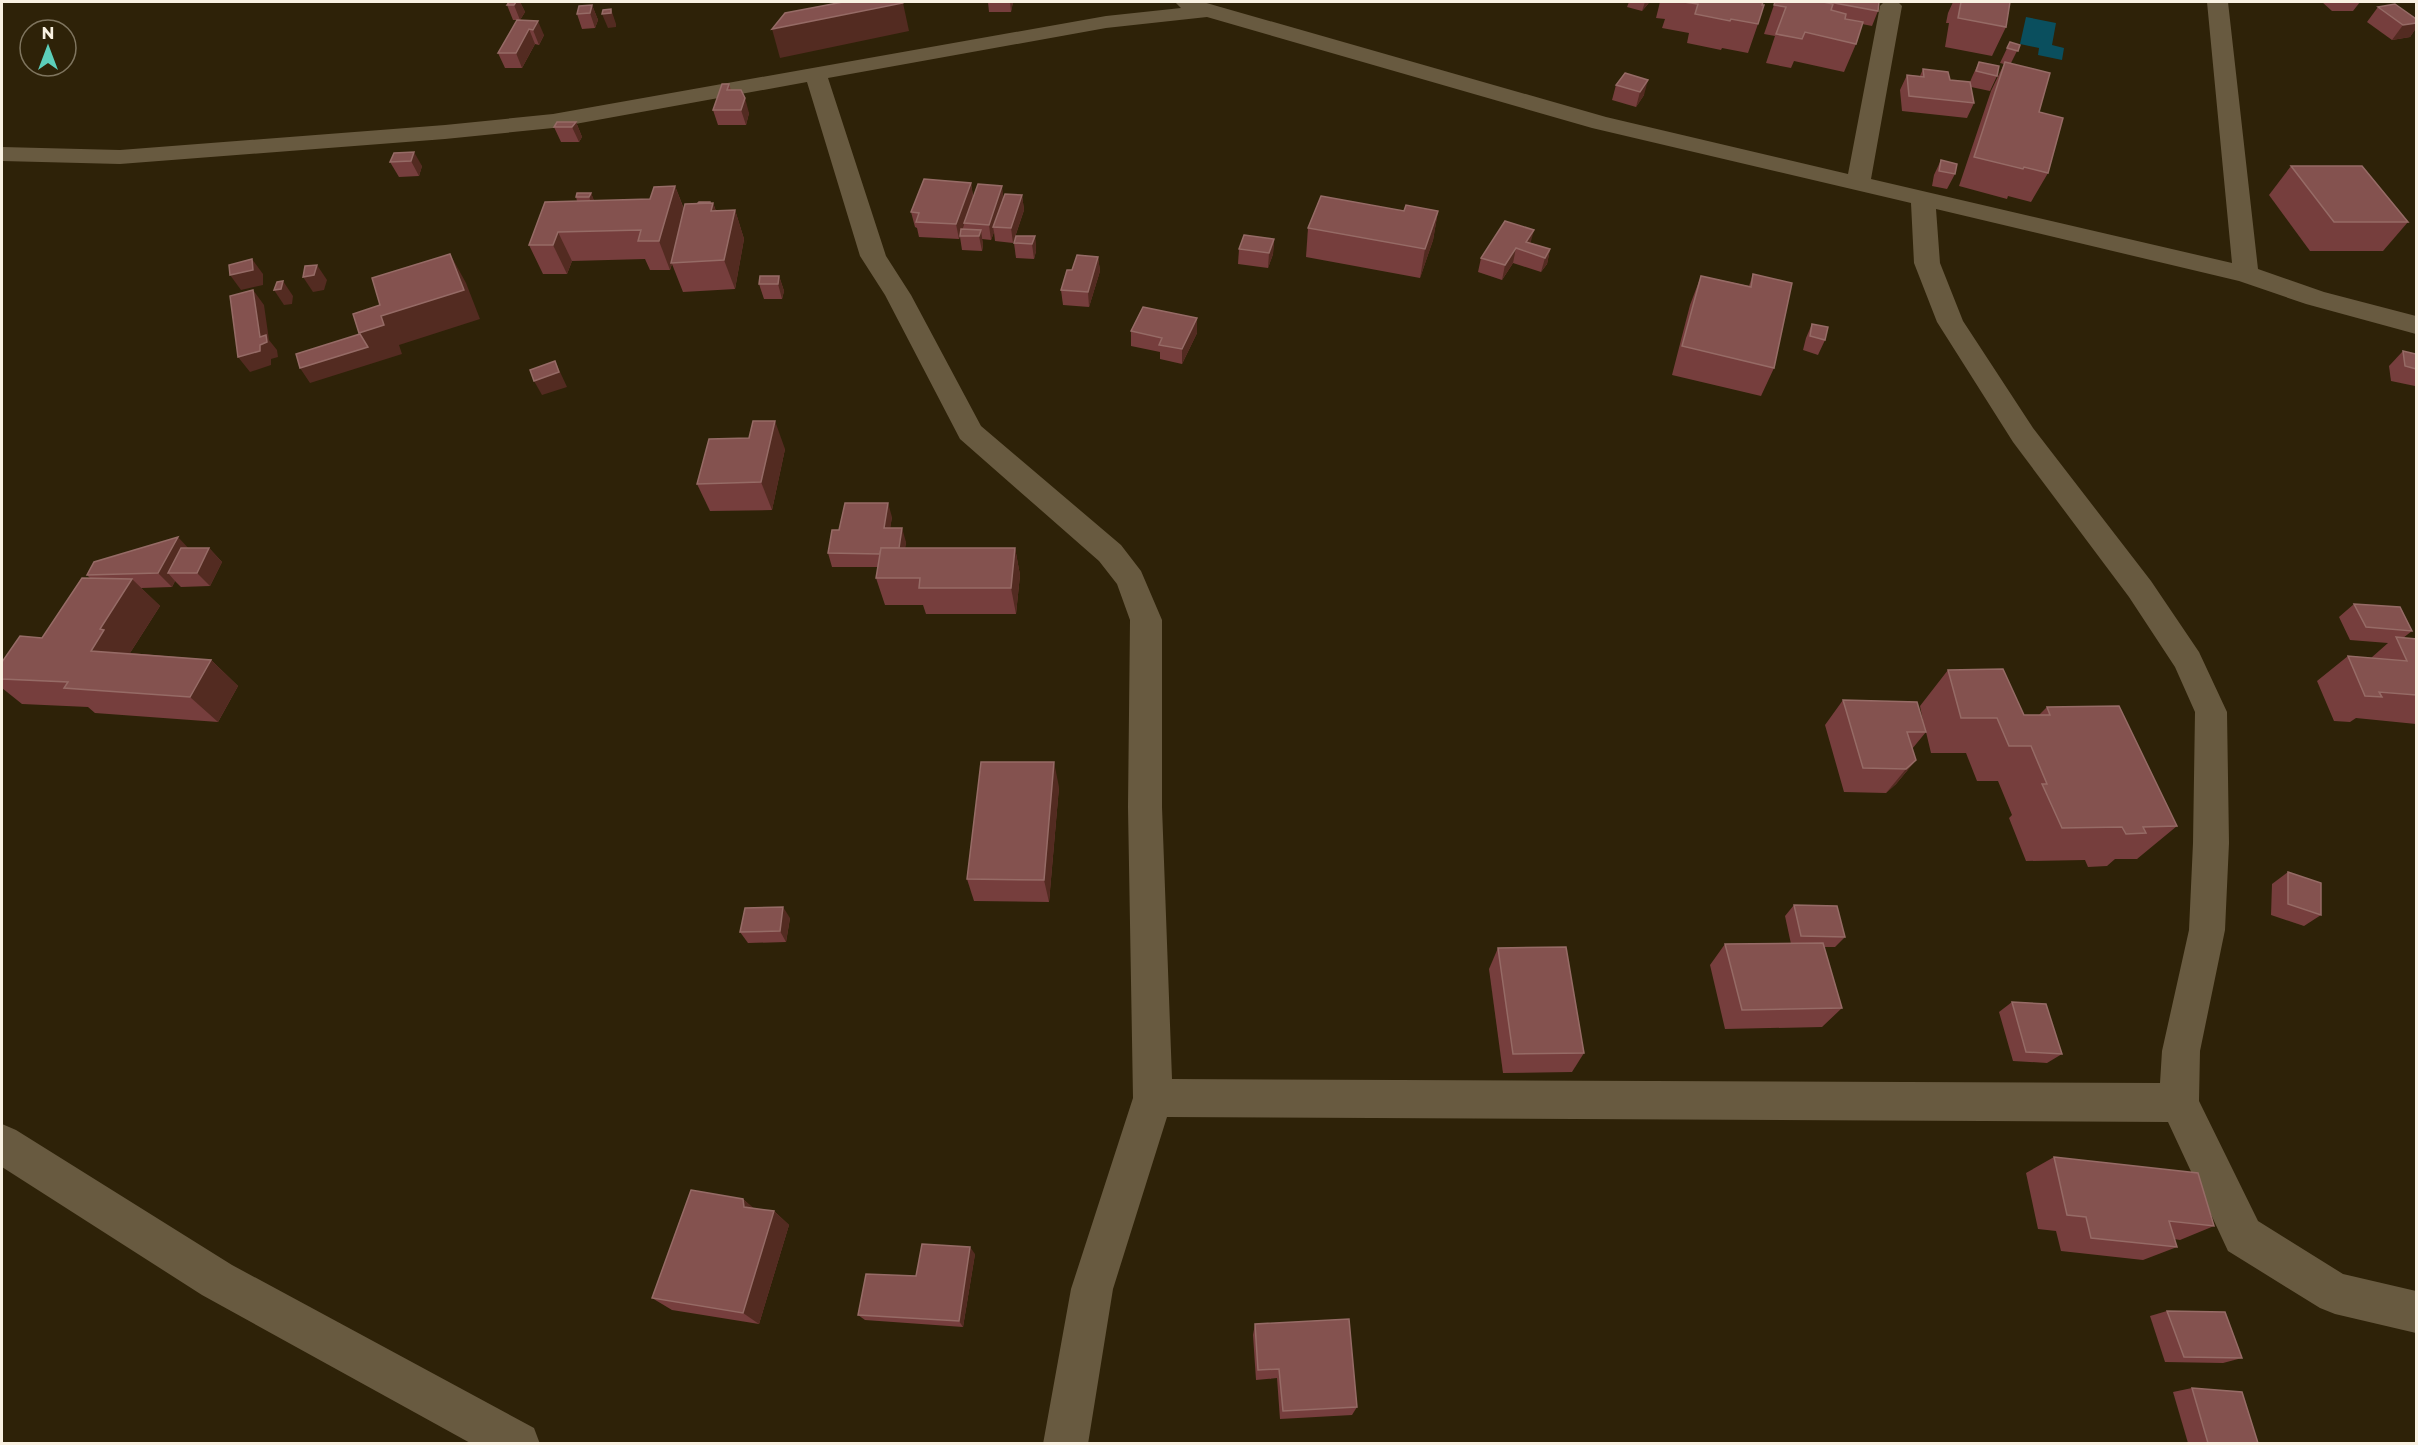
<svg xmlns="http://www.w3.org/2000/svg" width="2418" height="1445" viewBox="0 0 2418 1445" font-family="Montserrat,sans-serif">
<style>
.water{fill:#0a4f5e}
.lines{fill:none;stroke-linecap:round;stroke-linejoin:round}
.street{fill:#685a40;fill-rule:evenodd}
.wall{fill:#763e3d}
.shaded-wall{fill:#532b21}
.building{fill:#84524f;stroke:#966b66;stroke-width:1.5}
</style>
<rect width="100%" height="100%" fill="#2e2208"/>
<polygon class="water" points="2026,17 2056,23 2052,45 2064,48 2062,60 2038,55 2039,48 2020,44"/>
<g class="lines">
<g class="street">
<path d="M1175,2H1203L1606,117L1848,174L1880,6L1884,2H1898L1902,6L1871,179L2232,263L2207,2H2228L2258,269L2324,292L2416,316V334L2306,304L2239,281L1936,209L1940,263L1963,321L2033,428L2151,581L2199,652L2227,712L2229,843L2225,930L2200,1051L2199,1101L2258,1221L2343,1274L2416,1291V1333L2335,1314L2320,1308L2228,1251L2168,1122L1167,1117L1113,1289L1088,1444H1043L1071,1289L1133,1098L1128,807L1130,620L1117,584L1099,561L960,439L885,295L860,256L807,82L553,128L445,139L120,164L2,161V147L120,150L445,125L553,114L1106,16L1181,8ZM1207,17L1592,128L1911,203L1914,263L1937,322L2013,442L2129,597L2175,667L2195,712L2193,843L2189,930L2162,1051L2160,1083L1172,1079L1162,807V620L1141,571L1121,545L981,426L911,295L886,256L828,78L1106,28Z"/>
<polygon points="2,1124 16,1130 232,1265 534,1428 540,1444 472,1444 202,1295 2,1167"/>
</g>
</g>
<g class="wall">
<polygon points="509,2 520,2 525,12 520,20 513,20 507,5"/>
<polygon points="988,2 1013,2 1011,12 989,12"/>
<polygon points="1629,2 1649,2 1648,4 1642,11 1627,7"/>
<polygon points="1660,2 1763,2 1758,24 1748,53 1722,48 1721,50 1687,43 1689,33 1662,28 1665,19 1656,18"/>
<polygon points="1775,2 1879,2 1878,11 1872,26 1862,24 1856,44 1844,72 1794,61 1791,68 1766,63 1775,36 1764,34"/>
<polygon points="1953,2 2010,2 2006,27 1992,56 1945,47 1949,23 1946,23 1948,13"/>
<polygon points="2322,2 2360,2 2353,11 2332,11"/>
<polygon points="592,5 598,20 595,28 582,29 577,14"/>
<polygon points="2378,7 2416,19 2416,28 2410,37 2392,40 2367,22"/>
<polygon points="517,20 544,35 539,45 535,44 522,68 505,68 498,53"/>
<polygon points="2010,42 2020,45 2011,63 2039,112 2048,173 2031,202 2008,196 2007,199 1959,186 1991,91 2004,64 2000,63"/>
<polygon points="1979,62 1997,76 1990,91 1971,87 1974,103 1967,118 1902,111 1900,90 1907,75 1920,76 1923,69 1950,80 1970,82 1972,77"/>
<polygon points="1625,73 1644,95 1636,107 1612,100 1616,85"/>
<polygon points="729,84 731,90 749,113 746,125 718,125 713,110"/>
<polygon points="576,122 582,137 579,142 561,142 554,127"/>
<polygon points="394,153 422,166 419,176 399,177 390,162"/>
<polygon points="1941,160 1955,174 1947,189 1932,186 1934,175"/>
<polygon points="2291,166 2408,222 2383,251 2310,251 2269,195"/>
<polygon points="971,183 973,196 1004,197 1022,195 1024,210 1013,243 995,241 994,232 991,240 982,239 983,245 982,251 962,250 960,237 959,239 919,237 917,228 915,227 911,212"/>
<polygon points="675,186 684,209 698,203 710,202 711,203 713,203 716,211 735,210 744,239 735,289 683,292 672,264 670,270 650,270 645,259 572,261 567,274 543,274 529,245 577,201 576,197 591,193 594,201 650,199"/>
<polygon points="1404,211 1438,211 1433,240 1420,278 1306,257 1308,228"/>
<polygon points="1035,236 1036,251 1034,259 1016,258 1014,243"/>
<polygon points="1274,239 1273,254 1268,268 1238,264 1239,249"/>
<polygon points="1531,243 1550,249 1547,264 1541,272 1513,263 1502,280 1478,272 1481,258"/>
<polygon points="1098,257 1100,271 1089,307 1063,305 1061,290 1072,270"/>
<polygon points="1753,274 1774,368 1761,396 1672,375 1690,305 1701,276 1749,286"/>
<polygon points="779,276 784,291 782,299 764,299 759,284"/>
<polygon points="1197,318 1197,333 1182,364 1160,359 1160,352 1131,346 1131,331"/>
<polygon points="1812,324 1825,340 1818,355 1803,350 1806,338"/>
<polygon points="2403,351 2416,354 2416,384 2415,386 2391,381 2389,366"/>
<polygon points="749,438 785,449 772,510 710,511 697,484"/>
<polygon points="892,517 890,528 906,542 905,548 1015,548 1020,575 1016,614 926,614 923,605 885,605 876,578 878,567 832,567 828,553 839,530"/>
<polygon points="189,548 209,548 222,562 210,586 181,587 175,581 172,587 141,588 160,606 130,653 211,660 238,686 218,722 95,713 88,707 22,704 2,688 2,662 42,638 90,578 87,575"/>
<polygon points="2354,604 2412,631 2403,638 2416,639 2416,724 2356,718 2350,722 2334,721 2317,681 2348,656 2371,658 2388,643 2350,640 2339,617"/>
<polygon points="1948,670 2024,715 2039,715 2047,707 2177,826 2137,859 2115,859 2107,866 2088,867 2085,860 2026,861 2009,818 2012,815 1998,781 1977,781 1966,753 1931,753 1926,732 1912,749 1916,760 1896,784 1886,793 1844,792 1825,725 1843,700 1924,726 1920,706"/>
<polygon points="1059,787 1049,902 974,901 967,879"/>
<polygon points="2288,872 2321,915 2304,926 2271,915 2272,884"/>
<polygon points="1794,905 1845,937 1835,947 1824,947 1842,1008 1822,1027 1725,1029 1710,965 1725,944 1791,944 1785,916"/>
<polygon points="790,918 786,942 748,943 740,932"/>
<polygon points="1498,948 1584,1053 1572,1072 1503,1073 1489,969"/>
<polygon points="2012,1002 2062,1054 2047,1063 2013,1061 1999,1012"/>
<polygon points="2054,1157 2214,1226 2180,1240 2174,1239 2177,1247 2143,1260 2061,1251 2056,1231 2038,1229 2026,1173"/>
<polygon points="743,1199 754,1209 774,1211 789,1225 759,1324 672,1310 652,1298"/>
<polygon points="975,1254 963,1327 865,1320 858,1315 916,1276"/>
<polygon points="2167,1311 2242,1358 2223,1363 2165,1362 2150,1316"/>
<polygon points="1255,1324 1357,1407 1352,1415 1280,1419 1277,1378 1256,1380 1253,1335"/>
<polygon points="2192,1388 2258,1443 2188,1443 2173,1392"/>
</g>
<g class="shaded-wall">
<polygon points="516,2 520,2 525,12 520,20 514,5"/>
<polygon points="1010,2 1013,2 1011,12"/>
<polygon points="1645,2 1649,2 1648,4 1642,11"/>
<polygon points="903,3 909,31 780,58 772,29"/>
<polygon points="592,5 598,20 595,28 590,13"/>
<polygon points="611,9 616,24 616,27 608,28 602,14"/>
<polygon points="538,21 544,35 539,45 533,30"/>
<polygon points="2416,23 2416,28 2410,37 2392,40 2403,25"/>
<polygon points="529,29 535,44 522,68 516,53"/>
<polygon points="1648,80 1644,95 1636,107 1640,92"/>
<polygon points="745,98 749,113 746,125 741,110"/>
<polygon points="576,122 582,137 579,142 572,127"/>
<polygon points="414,152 422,166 419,176 411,161"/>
<polygon points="971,183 973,198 964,223 964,225 959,239 956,224"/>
<polygon points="675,186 686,215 670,270 659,241"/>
<polygon points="1002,186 1004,201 993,227 994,232 991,240 989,225"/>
<polygon points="591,193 597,208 595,212 589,197"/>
<polygon points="1022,195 1024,210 1013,243 1011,228"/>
<polygon points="710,202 712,207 713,203 723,232 713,223"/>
<polygon points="735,210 744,239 735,289 724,260"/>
<polygon points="1438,211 1433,240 1420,278 1425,249"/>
<polygon points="981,230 983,245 982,251 979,236"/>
<polygon points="1534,230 1530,245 1526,242"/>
<polygon points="558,232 572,261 567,274 553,245"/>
<polygon points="1035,236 1036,251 1034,259 1032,244"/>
<polygon points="1274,239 1273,254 1268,268 1269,253"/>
<polygon points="1516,248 1513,263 1502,280 1505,265"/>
<polygon points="1550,249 1547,264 1541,272 1545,258"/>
<polygon points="450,254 466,283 480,319 399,345 402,354 310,383 300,368 368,347 359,333 381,316"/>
<polygon points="1098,257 1100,271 1089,307 1088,292"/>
<polygon points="252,259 263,274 263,285 241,290 230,275"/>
<polygon points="317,265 327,280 324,290 313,292 303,277"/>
<polygon points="779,276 784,291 782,299 778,284"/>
<polygon points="283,281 293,296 292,304 284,305 274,290"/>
<polygon points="253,290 264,305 269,340 277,350 278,357 271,359 271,365 250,372 238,357 260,337"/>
<polygon points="1197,318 1197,333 1182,364 1182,349"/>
<polygon points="555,361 567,387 542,395 534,381"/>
<polygon points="775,421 785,449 772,510 761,482"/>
<polygon points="888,503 892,517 888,542 884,528"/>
<polygon points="902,528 906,542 902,568 898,554"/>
<polygon points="178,537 191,551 168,573 175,581 172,587 158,573"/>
<polygon points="209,548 222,562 210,586 197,573"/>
<polygon points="1015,548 1020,575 1016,614 1011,588"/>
<polygon points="132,579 160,606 130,653 133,656 91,651 100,629"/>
<polygon points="211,660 238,686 218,722 190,697"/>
<polygon points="1916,760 1896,784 1886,793 1906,769"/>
<polygon points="1054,762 1059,787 1049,902 1044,880"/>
<polygon points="783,907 790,918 786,942 780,931"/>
<polygon points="743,1199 759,1213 744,1207"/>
<polygon points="774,1211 789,1225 759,1324 743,1313"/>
<polygon points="970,1247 975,1254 963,1327 959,1321"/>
</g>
<g class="building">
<polygon points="509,2 516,2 514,5 507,5"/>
<polygon points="843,2 903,2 903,3 772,29 785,13"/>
<polygon points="1684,2 1763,2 1762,5 1764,5 1758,24 1731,19 1730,21 1695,14 1698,4"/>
<polygon points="1775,2 1823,2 1833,4 1831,10 1846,14 1845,19 1863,22 1856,44 1805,32 1802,39 1776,34 1786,7 1774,5"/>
<polygon points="1829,2 1879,2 1878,11"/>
<polygon points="1961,2 2010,2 2006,27 1958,18"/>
<polygon points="2395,4 2416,19 2416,23 2403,25 2378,7"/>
<polygon points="592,5 590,13 577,14 579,6"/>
<polygon points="611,9 611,13 602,14 603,10"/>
<polygon points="517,20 538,21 533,30 529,29 516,53 498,53"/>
<polygon points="2010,42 2020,45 2018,51 2007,48"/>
<polygon points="1979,62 1999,66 1997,76 1976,71"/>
<polygon points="2005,62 2050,73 2039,112 2063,118 2048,173 2024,167 2023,169 1974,157"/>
<polygon points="1923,69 1948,72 1950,80 1970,82 1974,103 1909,96 1907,75 1924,77"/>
<polygon points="1625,73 1648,80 1640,92 1616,85"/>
<polygon points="722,84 729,84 727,90 741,90 745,98 741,110 713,110"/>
<polygon points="557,122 576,122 572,127 554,127"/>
<polygon points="414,152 411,161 390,162 394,153"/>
<polygon points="1941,160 1957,164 1955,174 1939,171"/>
<polygon points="2291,166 2362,166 2408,222 2334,222"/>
<polygon points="924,179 971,183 956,224 916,222 919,213 911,212"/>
<polygon points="978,184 1002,186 989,225 964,223"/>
<polygon points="675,186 659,241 638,241 641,230 558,232 553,245 529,245 545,202 650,199 654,187"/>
<polygon points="577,193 591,193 589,197 576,197"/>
<polygon points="1005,194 1022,195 1011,228 993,227"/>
<polygon points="1321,196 1404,211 1406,205 1438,211 1425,249 1308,228"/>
<polygon points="699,202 710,202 710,203 698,203"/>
<polygon points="713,203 711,211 735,210 724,260 671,263 685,204"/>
<polygon points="1505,221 1534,230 1526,242 1550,249 1545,258 1516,248 1505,265 1481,258"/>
<polygon points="961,229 981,230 979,236 960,236"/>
<polygon points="1244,235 1274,239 1269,253 1239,249"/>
<polygon points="1016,236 1035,236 1032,244 1014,243"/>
<polygon points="450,254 464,290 381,316 384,325 359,333 353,314 380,305 372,278"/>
<polygon points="1077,255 1098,257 1088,292 1061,290 1067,270 1072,270"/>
<polygon points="252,259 253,270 230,275 229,265"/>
<polygon points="317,265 314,275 303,277 305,266"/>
<polygon points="1753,274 1792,283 1774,368 1682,346 1701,276 1751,287"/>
<polygon points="760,276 779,276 778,284 759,284"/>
<polygon points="283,281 281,289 274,290 277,282"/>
<polygon points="253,290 260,337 266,335 267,342 260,345 260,351 238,357 230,296"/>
<polygon points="1143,307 1197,318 1182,349 1159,345 1162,338 1131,331"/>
<polygon points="1812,324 1828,327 1825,340 1810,336"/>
<polygon points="360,334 368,347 300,368 296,354"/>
<polygon points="2403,351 2416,354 2416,369 2405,366"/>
<polygon points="555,361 559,372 534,381 530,370"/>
<polygon points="753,421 775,421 761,482 697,484 709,439 749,438"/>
<polygon points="845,503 888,503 884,528 902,528 899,548 881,548 880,554 828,553 832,530 839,530"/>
<polygon points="178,537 158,573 87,575 94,562"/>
<polygon points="181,548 209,548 197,573 168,573"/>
<polygon points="881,548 1015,548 1011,588 919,588 920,578 876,578"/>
<polygon points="82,578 132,579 100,629 104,630 91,651 211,660 190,697 64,688 68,682 2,679 2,662 20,636 42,638"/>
<polygon points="2354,604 2400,607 2412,631 2366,627"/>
<polygon points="2396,637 2416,639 2416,695 2379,692 2382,697 2365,696 2348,656 2407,661"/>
<polygon points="2003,669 2024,715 2050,715 2047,707 2119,706 2177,826 2143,827 2146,833 2126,834 2122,827 2062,828 2042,784 2047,784 2031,746 2009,746 1997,718 1961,718 1948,670"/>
<polygon points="1843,700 1917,702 1926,732 1907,732 1916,760 1906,769 1863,768"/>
<polygon points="981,762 1054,762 1044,880 967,879"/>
<polygon points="2288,872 2321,883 2321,915 2288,904"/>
<polygon points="1794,905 1837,906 1845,937 1801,936"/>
<polygon points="783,907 780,931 740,932 745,908"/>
<polygon points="1823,943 1842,1008 1742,1010 1725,944"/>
<polygon points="1566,947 1584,1053 1513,1054 1498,948"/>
<polygon points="2012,1002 2046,1004 2062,1054 2026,1052"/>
<polygon points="2054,1157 2198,1173 2214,1226 2169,1221 2177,1247 2091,1238 2086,1217 2067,1215"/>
<polygon points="691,1190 743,1199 744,1207 774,1211 743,1313 652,1298"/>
<polygon points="922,1244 970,1247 959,1321 858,1315 866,1274 916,1276"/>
<polygon points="2167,1311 2225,1312 2242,1358 2184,1357"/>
<polygon points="1349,1319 1357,1407 1283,1411 1279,1369 1258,1370 1255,1324"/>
<polygon points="2192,1388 2242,1392 2258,1443 2208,1443"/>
</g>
<rect width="2418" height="1445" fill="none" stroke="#f9f1e2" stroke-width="6"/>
<g transform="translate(48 48)"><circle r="28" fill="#2e2208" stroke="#7f755f" stroke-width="1.5"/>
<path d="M0-4.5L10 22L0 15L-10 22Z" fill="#5cceba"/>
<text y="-9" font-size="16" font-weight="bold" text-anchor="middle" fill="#f9f1e2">N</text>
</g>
</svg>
